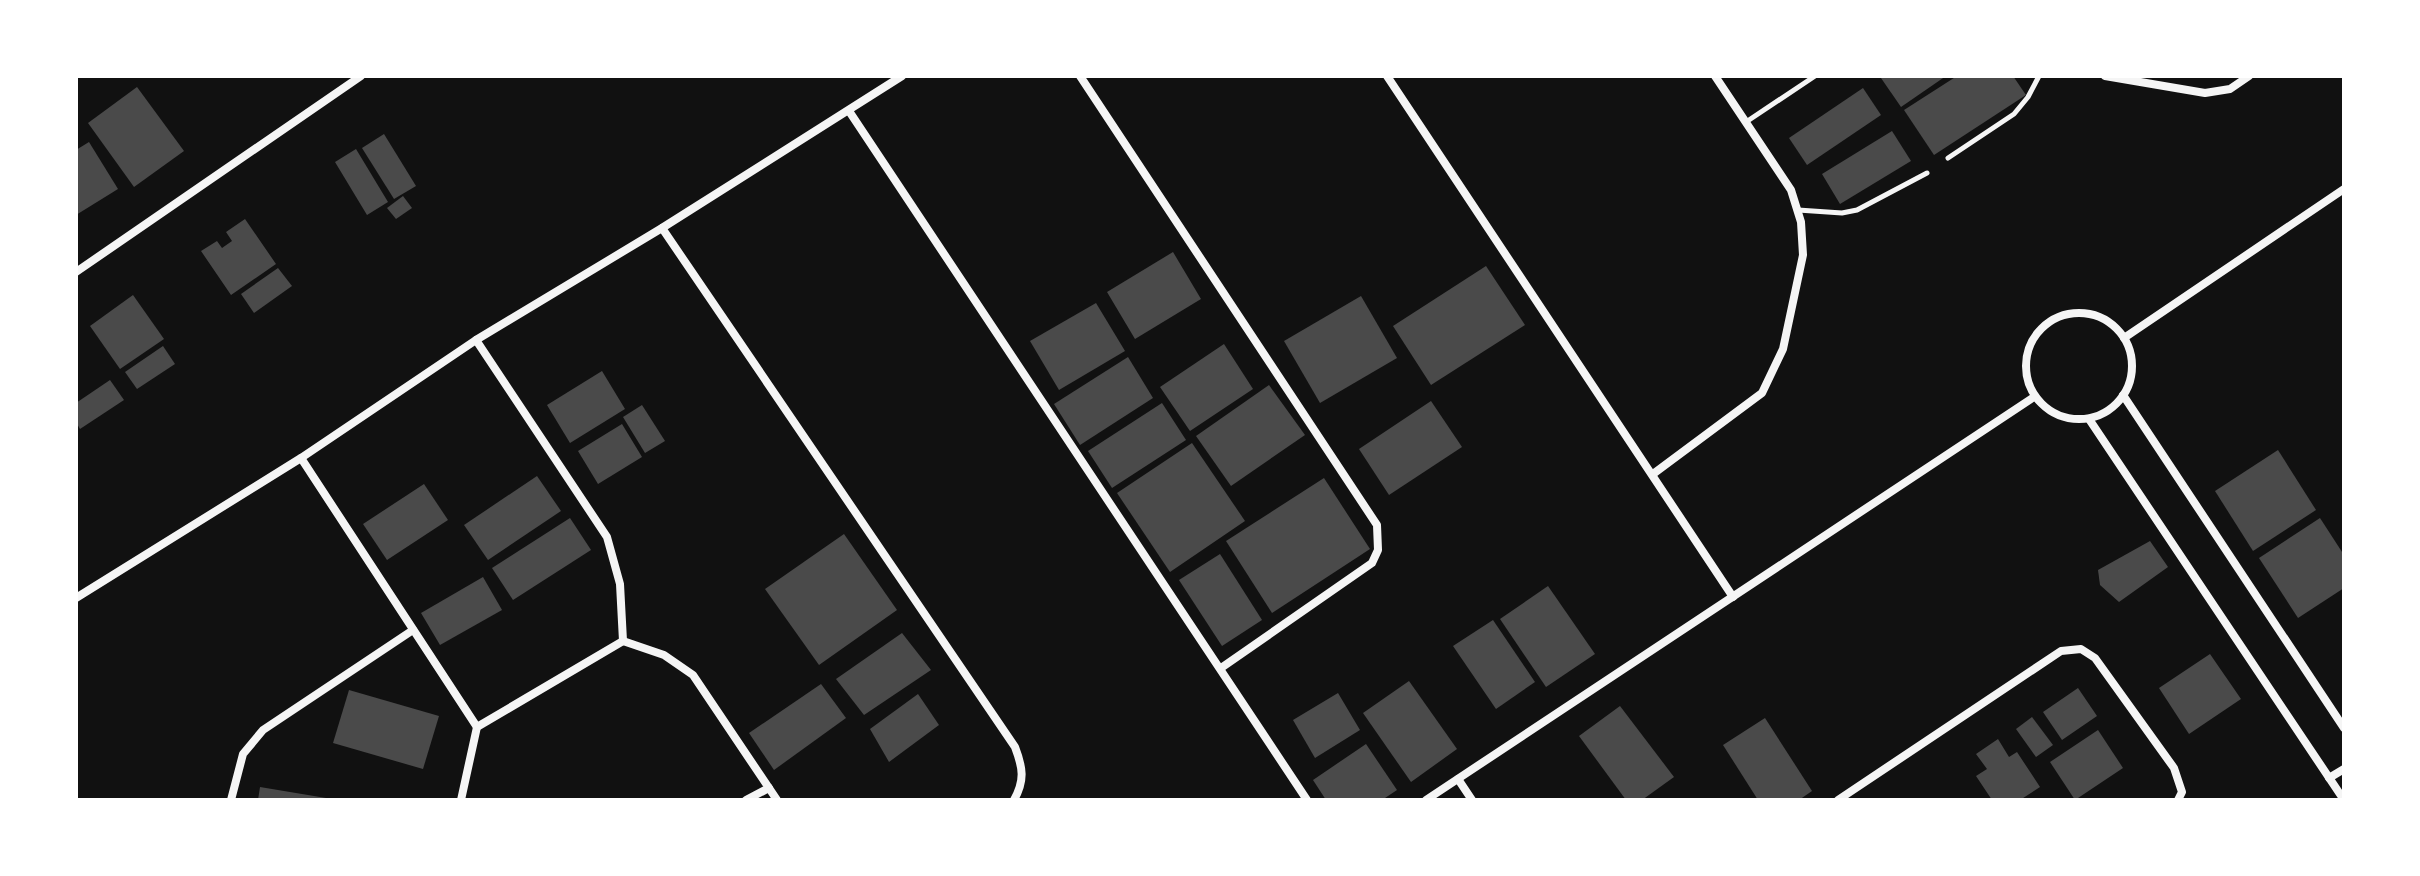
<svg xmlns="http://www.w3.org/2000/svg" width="2420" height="876" viewBox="0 0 2420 876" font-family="Roboto,sans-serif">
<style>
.building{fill:#4a4a4a}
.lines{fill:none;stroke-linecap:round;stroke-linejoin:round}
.service{stroke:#f5f5f5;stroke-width:5}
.minor{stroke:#f5f5f5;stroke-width:8}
</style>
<rect width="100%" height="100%" fill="#111"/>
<g class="building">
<polygon points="1884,76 1946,76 1901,107 1881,78"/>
<polygon points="1957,76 2013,76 2026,95 1934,155 1904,110"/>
<polygon points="137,87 184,151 134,187 88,123"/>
<polygon points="1863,88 1881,115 1807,165 1789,138"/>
<polygon points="1892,131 1911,161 1840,204 1822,174"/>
<polygon points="384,134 416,186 394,199 362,148"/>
<polygon points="89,142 118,189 76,215 76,150"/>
<polygon points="356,149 388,202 367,215 335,162"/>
<polygon points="403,196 412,208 396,219 387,208"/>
<polygon points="245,219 276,264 231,295 201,251 217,241 222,248 232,241 226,232"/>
<polygon points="1173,252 1201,299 1135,339 1107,292"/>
<polygon points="1486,266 1525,325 1431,385 1393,326"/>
<polygon points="278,268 292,286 254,313 241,294"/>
<polygon points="133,295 164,339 120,369 90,326"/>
<polygon points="1361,296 1397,358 1320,403 1284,341"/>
<polygon points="1096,303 1125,351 1059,390 1030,341"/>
<polygon points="1224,344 1253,389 1190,431 1160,387"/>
<polygon points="163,346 175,364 137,389 125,372"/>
<polygon points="1128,357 1153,398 1080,445 1054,404"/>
<polygon points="602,371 625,409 570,443 547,405"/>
<polygon points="110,380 124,400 80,429 76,422 76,403"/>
<polygon points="1269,385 1305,435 1231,486 1196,436"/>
<polygon points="1431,401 1462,447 1389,495 1359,449"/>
<polygon points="1162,403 1186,440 1112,488 1088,451"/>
<polygon points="642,405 665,441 645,453 623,417"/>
<polygon points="622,424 642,457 598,484 578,451"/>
<polygon points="1192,443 1245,521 1170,572 1117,493"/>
<polygon points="2278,450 2316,510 2253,551 2215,491"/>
<polygon points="537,476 561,511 488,560 464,525"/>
<polygon points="1324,478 1370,549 1272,613 1226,541"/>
<polygon points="424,484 448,520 387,560 363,524"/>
<polygon points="570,518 591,550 513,600 492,568"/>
<polygon points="2320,518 2344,555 2344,588 2298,618 2259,558"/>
<polygon points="844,534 897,610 819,665 765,589"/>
<polygon points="2150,541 2168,567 2119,602 2100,585 2098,570"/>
<polygon points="1220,554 1262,620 1222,646 1179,580"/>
<polygon points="483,577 502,610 440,645 421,613"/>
<polygon points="1548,586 1595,654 1546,687 1500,619"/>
<polygon points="1493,620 1535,682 1496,709 1453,646"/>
<polygon points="902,633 931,670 864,715 836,679"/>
<polygon points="2210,654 2241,699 2189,734 2159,688"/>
<polygon points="1409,681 1457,749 1411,782 1363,713"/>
<polygon points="821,684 846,718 774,770 749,733"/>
<polygon points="2078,688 2097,716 2062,740 2043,712"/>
<polygon points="349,690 439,716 423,769 333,743"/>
<polygon points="1338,693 1360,730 1315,758 1293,720"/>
<polygon points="918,694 939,725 889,762 870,729"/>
<polygon points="1620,706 1674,777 1642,800 1626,800 1579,736"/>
<polygon points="2032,717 2053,745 2036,757 2016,729"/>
<polygon points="1765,718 1812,791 1799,800 1758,800 1723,745"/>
<polygon points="2098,730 2123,768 2075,800 2050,762"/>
<polygon points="1998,739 2009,757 2017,752 2040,787 2020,800 1992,800 1976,776 1987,769 1976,754"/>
<polygon points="1366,744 1397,790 1382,800 1326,800 1313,780"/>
<polygon points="260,787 326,798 326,800 258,800"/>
</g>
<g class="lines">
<g class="service">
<polyline points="1746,122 1815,76"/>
<polyline points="1948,158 2014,114 2028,97 2039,76"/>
<polyline points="1798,210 1842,213 1857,210 1927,173"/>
</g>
<g class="minor">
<polyline points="1080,76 1377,525 1378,550 1372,563 1221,668"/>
<polyline points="1387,76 1733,597"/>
<polyline points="2105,76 2205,93 2230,89 2249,76"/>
<polyline points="849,111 1307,800"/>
<path d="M662,228L1015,747C1023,768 1025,780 1014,800"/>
<polyline points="76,272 361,76"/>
<circle cx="2079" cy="366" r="53"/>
<polyline points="2124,338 2344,189"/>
<polyline points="476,340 607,537 620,584 623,641"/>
<polyline points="2123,395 2344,728"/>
<polyline points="2089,419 2344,800"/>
<polyline points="301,458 477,727"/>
<polyline points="1653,474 1762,393 1783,349 1803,255 1801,222 1791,190 1715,76"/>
<polyline points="76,598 301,458 476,340 662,228 902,76"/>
<polyline points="623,641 664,655 693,675 777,800"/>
<polyline points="2329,778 2344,769"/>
<polyline points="1458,779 1472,800"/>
<polyline points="231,800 243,754 263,730 413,630"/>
<polyline points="461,800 477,727 623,641"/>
<polyline points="746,800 769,788"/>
<polyline points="1426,800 2034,397"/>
<polyline points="1838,800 2061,651 2081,649 2095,658 2174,768 2182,792 2178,800"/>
</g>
</g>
<rect width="2420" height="876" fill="none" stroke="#ffffff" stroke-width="156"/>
</svg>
